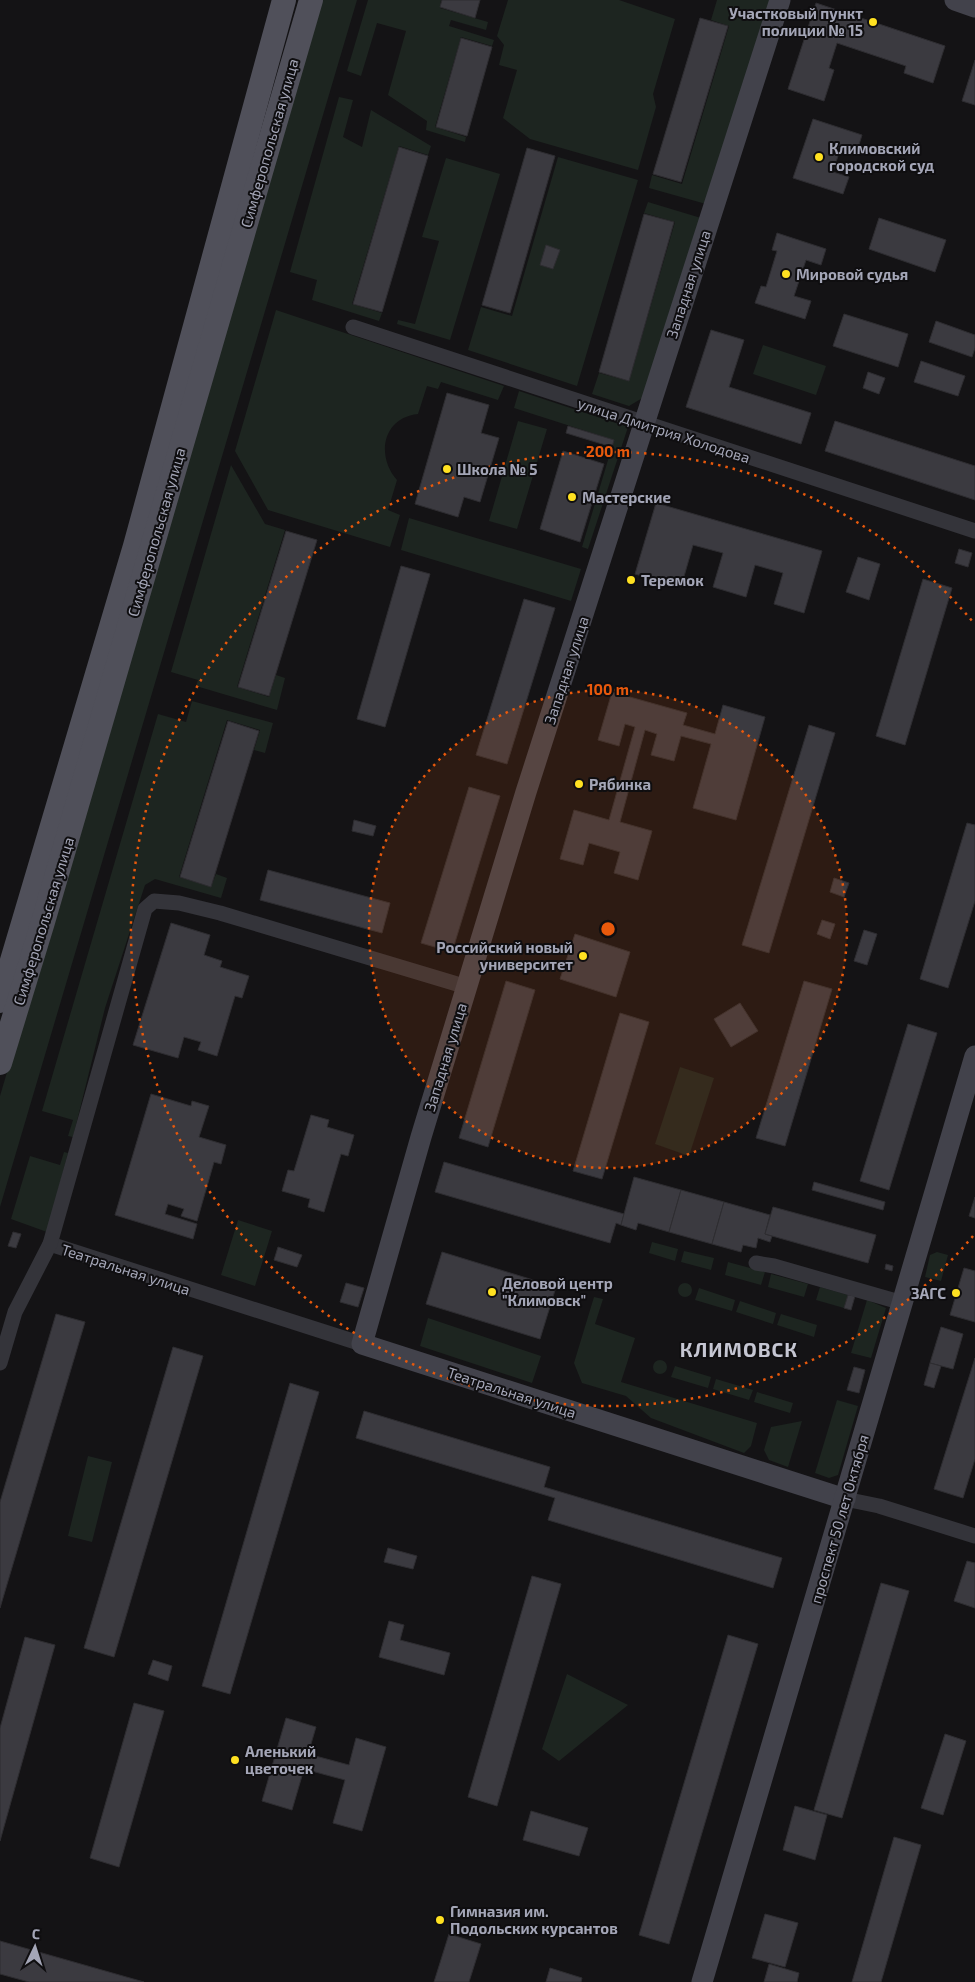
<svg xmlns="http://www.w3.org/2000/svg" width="975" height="1982" viewBox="0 0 975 1982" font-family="'Exo 2',sans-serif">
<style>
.green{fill:#1d2520;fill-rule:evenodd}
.building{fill:#3b3a40;stroke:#2e2d31}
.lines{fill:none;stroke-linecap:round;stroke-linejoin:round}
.street{stroke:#34343a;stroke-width:15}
.secondary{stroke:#42424b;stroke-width:21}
.primary{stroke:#50505a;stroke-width:24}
.ring{fill:none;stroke:#e8590c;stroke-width:2.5;stroke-dasharray:2.5 5}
.poi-dot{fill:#ffe121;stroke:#0f0e10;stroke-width:2}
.labels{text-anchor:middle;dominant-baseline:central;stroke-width:4;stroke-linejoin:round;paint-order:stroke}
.poi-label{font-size:15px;font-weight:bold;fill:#a4a6b7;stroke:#0f0e10;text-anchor:start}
.street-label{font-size:15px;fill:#a4a6b7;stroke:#0f0e10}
.district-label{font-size:20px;font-weight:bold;letter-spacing:1px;fill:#c5c6d2;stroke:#0f0e10}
.centre{fill:#e8590c;stroke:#0f0e10;stroke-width:2.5}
.ring-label{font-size:15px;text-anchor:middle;font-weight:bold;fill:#e8590c;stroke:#0f0e10;stroke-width:4;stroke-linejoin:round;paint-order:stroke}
</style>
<rect width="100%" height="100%" fill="#141315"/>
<g class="green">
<polygon points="322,0 357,0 0,1207 0,1096"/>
<polygon points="368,0 441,0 440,8 488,22 486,30 451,20 449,26 494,40 492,46 461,37 435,127 466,137 465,142 426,130 427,121 388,95 406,31 377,23 361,76 347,71"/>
<polygon points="508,0 619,0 675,19 653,94 656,107 638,170 530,139 503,118 517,70 499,65 504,45 497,36"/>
<polygon points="717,0 770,0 706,204 649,188 652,175 682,184 729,26 711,20"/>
<polygon points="339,97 353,100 343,137 362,147 371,110 431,146 428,155 399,146 352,304 382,313 379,321 312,300 317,280 290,272"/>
<path d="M558,157L638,180L577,386L468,350L481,307L512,316ZM559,250L553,269L540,265Z"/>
<polygon points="446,158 500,174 450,340 397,324 398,320 415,324 439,241 422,237"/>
<polygon points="648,202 701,218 644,397 629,406 592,394 599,373 629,381 675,222 644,213"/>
<path d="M276,310L504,386L498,400L441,382L438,389L427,386L418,414C382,418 376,456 397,480L388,510L400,515L390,547L268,510L235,451Z"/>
<polygon points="763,345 826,366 816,395 753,374"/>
<polygon points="519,391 628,427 588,549 582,547 614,440 514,408"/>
<polygon points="518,421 547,429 517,529 489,521"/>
<polygon points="231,465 265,524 285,530 237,687 269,697 276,675 285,678 277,710 196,686 198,680 171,672"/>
<polygon points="409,518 581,569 571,601 401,550"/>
<polygon points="192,701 273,723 265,753 254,750 260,730 227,720 179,877 211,887 216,874 227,878 221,898 155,879 145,885 105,1008 73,1137 68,1136 73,1120 42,1111 158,714 186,722"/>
<polygon points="680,1067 714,1078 689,1156 655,1144"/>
<polygon points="64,1152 68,1153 47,1232 11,1219 30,1156 60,1165"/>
<polygon points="238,1220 272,1231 255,1286 221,1275"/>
<polygon points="652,1242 678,1249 675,1261 649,1253"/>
<polygon points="684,1251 714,1258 711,1270 681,1262"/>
<polygon points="937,1252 948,1255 941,1281 925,1277 930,1255"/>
<polygon points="728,1262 765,1272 761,1285 725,1275"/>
<polygon points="771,1274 808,1284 804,1297 768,1287"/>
<circle cx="685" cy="1290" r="7"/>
<polygon points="820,1287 848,1295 844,1308 816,1300"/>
<polygon points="699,1288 735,1300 732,1311 695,1300"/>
<polygon points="594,1297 603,1299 595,1324 635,1338 621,1382 757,1423 751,1446 744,1453 651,1418 626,1396 582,1383 574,1363"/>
<polygon points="867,1300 886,1308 871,1358 851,1353"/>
<polygon points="740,1301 776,1313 773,1324 736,1312"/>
<polygon points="781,1314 817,1325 814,1337 777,1325"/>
<polygon points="428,1318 541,1356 532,1383 420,1346"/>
<circle cx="660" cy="1367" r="7"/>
<polygon points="675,1366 711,1377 708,1388 671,1377"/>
<polygon points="716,1379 753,1390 749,1400 713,1389"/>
<polygon points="757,1392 793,1403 790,1413 754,1402"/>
<polygon points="837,1400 858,1406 838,1475 829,1478 815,1473"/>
<polygon points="802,1421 788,1467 769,1460 764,1450 771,1427"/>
<polygon points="88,1456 112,1462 92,1542 68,1536"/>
<polygon points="567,1674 628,1705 559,1761 542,1749"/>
</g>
<g class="building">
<polygon points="442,0 480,0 475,18 440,7"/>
<polygon points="816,3 945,46 933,83 904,73 906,66 837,43 829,68 834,70 824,101 788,89"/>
<polygon points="700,18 728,26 681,182 653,174"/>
<polygon points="461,38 492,47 467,136 436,127"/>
<polygon points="975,60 975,105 962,101"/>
<polygon points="813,119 862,135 857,151 841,146 833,172 849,177 843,194 793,178"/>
<polygon points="399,147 428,156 382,312 353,304"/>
<polygon points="527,148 555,156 510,313 482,305"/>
<polygon points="644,214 674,222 629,381 599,372"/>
<polygon points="879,218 946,240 935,272 869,249"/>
<polygon points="777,233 826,249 821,265 806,260 794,296 811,301 805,319 755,303 761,286 766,287 777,251 772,250"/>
<polygon points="546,245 560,250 553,269 540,265"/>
<polygon points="844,314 908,334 898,367 833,346"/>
<polygon points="936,321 975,335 975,348 972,357 929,342"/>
<polygon points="711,330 744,340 729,387 811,413 801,444 686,407"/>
<polygon points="921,361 965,376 958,396 914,382"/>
<polygon points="868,372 885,378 879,394 863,388"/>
<polygon points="447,393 489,405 481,433 499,438 480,502 464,497 458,517 415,504"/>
<polygon points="835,421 975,466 975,500 825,451"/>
<polygon points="568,426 614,440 612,447 566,433"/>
<polygon points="563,451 604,464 580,542 540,529"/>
<polygon points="656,503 822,551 804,613 774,604 783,573 755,565 746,597 713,587 723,553 693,545 681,587 635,574"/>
<polygon points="286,531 317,540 269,696 238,687"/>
<polygon points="959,549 972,553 968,567 955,563"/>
<polygon points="858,557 880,564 869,600 846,592"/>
<polygon points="401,566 430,574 385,727 357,719"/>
<polygon points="923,579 952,588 905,745 876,736"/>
<polygon points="524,599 555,608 507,764 476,755"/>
<polygon points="612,692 687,713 683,725 715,734 723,705 765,717 736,820 693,808 711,744 681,736 674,761 651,755 657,734 645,730 620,822 652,831 638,880 614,873 620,852 589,843 583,865 560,859 574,810 609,820 635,727 625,724 619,746 598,740"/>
<polygon points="228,721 259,731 211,887 180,877"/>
<polygon points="809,725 835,733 769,953 742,945"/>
<polygon points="469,787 500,796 452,952 421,943"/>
<polygon points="354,820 376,826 373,836 352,831"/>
<polygon points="967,823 975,825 975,901 948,988 920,979"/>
<polygon points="268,870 390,903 382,933 260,900"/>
<polygon points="834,878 849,883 844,897 830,892"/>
<polygon points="822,920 835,924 830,939 817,934"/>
<polygon points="171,923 210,935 204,955 222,961 220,967 249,976 242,998 235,996 217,1056 198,1050 201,1042 184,1037 178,1058 133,1045"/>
<polygon points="864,930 877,934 867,965 854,961"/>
<polygon points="575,934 630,952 616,997 560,979"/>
<polygon points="506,981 535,990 488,1147 459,1138"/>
<polygon points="804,981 832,989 785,1146 756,1138"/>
<polygon points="740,1003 758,1031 731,1047 714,1019"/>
<polygon points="620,1013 649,1022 602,1179 573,1171"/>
<polygon points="908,1024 937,1033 889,1190 860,1181"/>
<polygon points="151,1094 191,1106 192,1101 209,1106 199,1137 226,1145 221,1164 214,1162 197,1221 181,1216 184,1209 168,1204 165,1214 197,1224 193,1239 115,1215"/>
<polygon points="311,1115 329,1120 327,1127 354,1135 348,1156 341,1154 324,1212 308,1207 310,1199 282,1191 288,1170 294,1171"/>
<polygon points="444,1162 624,1214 621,1225 616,1223 610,1243 435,1192"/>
<polygon points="634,1177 681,1190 669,1232 638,1223 636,1230 621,1225"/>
<polygon points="814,1182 885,1202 883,1210 812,1190"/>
<polygon points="681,1190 724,1202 712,1244 669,1232"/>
<polygon points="975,1197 975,1218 969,1216"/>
<polygon points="724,1202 770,1215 765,1234 772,1236 770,1242 758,1238 756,1248 743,1245 741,1252 712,1244"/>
<polygon points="773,1207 876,1235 868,1263 765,1234"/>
<polygon points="13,1232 21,1234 16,1248 8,1246"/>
<polygon points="278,1247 302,1255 297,1267 274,1260"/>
<polygon points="442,1252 556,1287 540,1339 426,1304"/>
<polygon points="886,1264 893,1266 892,1271 885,1269"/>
<polygon points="964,1268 975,1271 975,1322 950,1315"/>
<polygon points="346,1283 364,1288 358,1307 340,1302"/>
<polygon points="848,1295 855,1296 851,1310 844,1308"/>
<polygon points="56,1314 85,1322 0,1608 0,1502"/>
<polygon points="941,1327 963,1334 953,1369 930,1363"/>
<polygon points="173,1347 203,1356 114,1657 84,1648"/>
<polygon points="975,1358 975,1459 963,1498 934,1489"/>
<polygon points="930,1363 941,1366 934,1388 924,1385"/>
<polygon points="854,1367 865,1370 859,1393 847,1390"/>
<polygon points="290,1383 319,1392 230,1694 202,1686"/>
<polygon points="364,1411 550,1467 544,1487 782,1558 773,1588 548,1520 555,1498 356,1438"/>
<polygon points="388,1548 417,1556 413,1569 384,1562"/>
<polygon points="967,1561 975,1563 975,1608 954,1601"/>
<polygon points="532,1576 561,1584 497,1806 468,1797"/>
<polygon points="881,1583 909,1591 842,1818 814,1810"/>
<polygon points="389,1621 404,1625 400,1640 450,1653 444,1675 379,1657"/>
<polygon points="728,1635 758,1644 669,1944 639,1935"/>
<polygon points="25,1637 55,1645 0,1841 0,1728"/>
<polygon points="153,1660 172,1666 168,1681 148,1674"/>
<polygon points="134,1703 164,1711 119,1867 90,1858"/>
<polygon points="286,1718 316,1727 308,1754 349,1765 356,1738 386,1747 362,1831 333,1823 345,1780 304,1769 292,1810 262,1801"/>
<polygon points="945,1734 966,1741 943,1815 921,1808"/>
<polygon points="795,1806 827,1815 815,1860 783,1850"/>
<polygon points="531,1811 588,1828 579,1856 523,1840"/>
<polygon points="894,1837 921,1845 881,1982 852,1982"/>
<polygon points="765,1914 798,1923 785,1967 752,1958"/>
<polygon points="449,1934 481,1944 469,1982 434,1982"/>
<polygon points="0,1941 144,1982 29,1982 0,1974"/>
<polygon points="769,1964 799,1973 797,1982 764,1982"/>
<polygon points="550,1968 582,1978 581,1982 546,1982"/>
</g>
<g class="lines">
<g class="street">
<polyline points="353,327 975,531"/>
<polyline points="50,1244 362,1344"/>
<polyline points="756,1263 774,1266 903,1303"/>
<polyline points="0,1363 15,1312 50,1244 145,909 154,901 179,903 220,913 467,987"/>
<polyline points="845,1499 879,1506 975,1536"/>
</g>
<g class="secondary">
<polyline points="780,0 526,792 421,1137 362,1344 845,1499"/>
<polyline points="955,0 975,7"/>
<polyline points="702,1982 975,1056"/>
</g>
<g class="primary">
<polyline points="0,1001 135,546 284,0"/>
<polyline points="0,1063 43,922 311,0"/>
</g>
</g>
<circle cx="608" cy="929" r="239" fill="#e8590c" fill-opacity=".12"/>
<g class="ring">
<circle cx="608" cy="929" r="239"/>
<path d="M973 1236A477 477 0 1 1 973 622"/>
</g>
<g class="poi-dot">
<circle cx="873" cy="22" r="5"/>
<circle cx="819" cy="157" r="5"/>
<circle cx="786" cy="274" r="5"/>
<circle cx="447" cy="469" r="5"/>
<circle cx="572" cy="497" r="5"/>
<circle cx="631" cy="580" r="5"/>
<circle cx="579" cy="784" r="5"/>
<circle cx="583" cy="956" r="5"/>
<circle cx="492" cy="1292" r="5"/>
<circle cx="956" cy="1293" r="5"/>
<circle cx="235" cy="1760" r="5"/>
<circle cx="440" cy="1920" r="5"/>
</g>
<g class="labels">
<g class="poi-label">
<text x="863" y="13" text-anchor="end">Участковый пункт<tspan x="863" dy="17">полиции № 15</tspan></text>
<text x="829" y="148">Климовский<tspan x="829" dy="17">городской суд</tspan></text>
<text x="796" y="274">Мировой судья</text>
<text x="457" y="469">Школа № 5</text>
<text x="582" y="497">Мастерские</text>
<text x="641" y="580">Теремок</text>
<text x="589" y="784">Рябинка</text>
<text x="573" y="947" text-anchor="end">Российский новый<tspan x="573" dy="17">университет</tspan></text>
<text x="502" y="1283">Деловой центр<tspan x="502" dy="17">"Климовск"</tspan></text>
<text x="946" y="1293" text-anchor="end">ЗАГС</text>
<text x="245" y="1751">Аленький<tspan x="245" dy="17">цветочек</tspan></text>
<text x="450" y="1911">Гимназия им.<tspan x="450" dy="17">Подольских курсантов</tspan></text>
</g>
<g class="street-label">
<text transform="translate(269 143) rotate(-74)">Симферопольская улица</text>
<text transform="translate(688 284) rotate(-72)">Западная улица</text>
<text transform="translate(664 430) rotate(18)">улица Дмитрия Холодова</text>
<text transform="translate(156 532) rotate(-74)">Симферопольская улица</text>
<text transform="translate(566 670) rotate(-72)">Западная улица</text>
<text transform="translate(43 921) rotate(-73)">Симферопольская улица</text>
<text transform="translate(445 1057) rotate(-73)">Западная улица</text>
<text transform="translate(126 1269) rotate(18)">Театральная улица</text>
<text transform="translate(512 1392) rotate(18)">Театральная улица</text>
<text transform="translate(839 1519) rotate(-74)">проспект 50 лет Октября</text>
</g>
<g class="district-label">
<text x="739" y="1349">КЛИМОВСК</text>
</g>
</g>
<circle cx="608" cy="929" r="8" class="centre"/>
<g class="ring-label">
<text x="608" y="457">200 m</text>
<text x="608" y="695">100 m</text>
</g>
<g transform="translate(35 1947) rotate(4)" stroke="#0f0e10" stroke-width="4" paint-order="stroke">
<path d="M0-4L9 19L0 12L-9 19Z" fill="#a4a6b7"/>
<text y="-8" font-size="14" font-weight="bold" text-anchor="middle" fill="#a4a6b7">С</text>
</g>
</svg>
